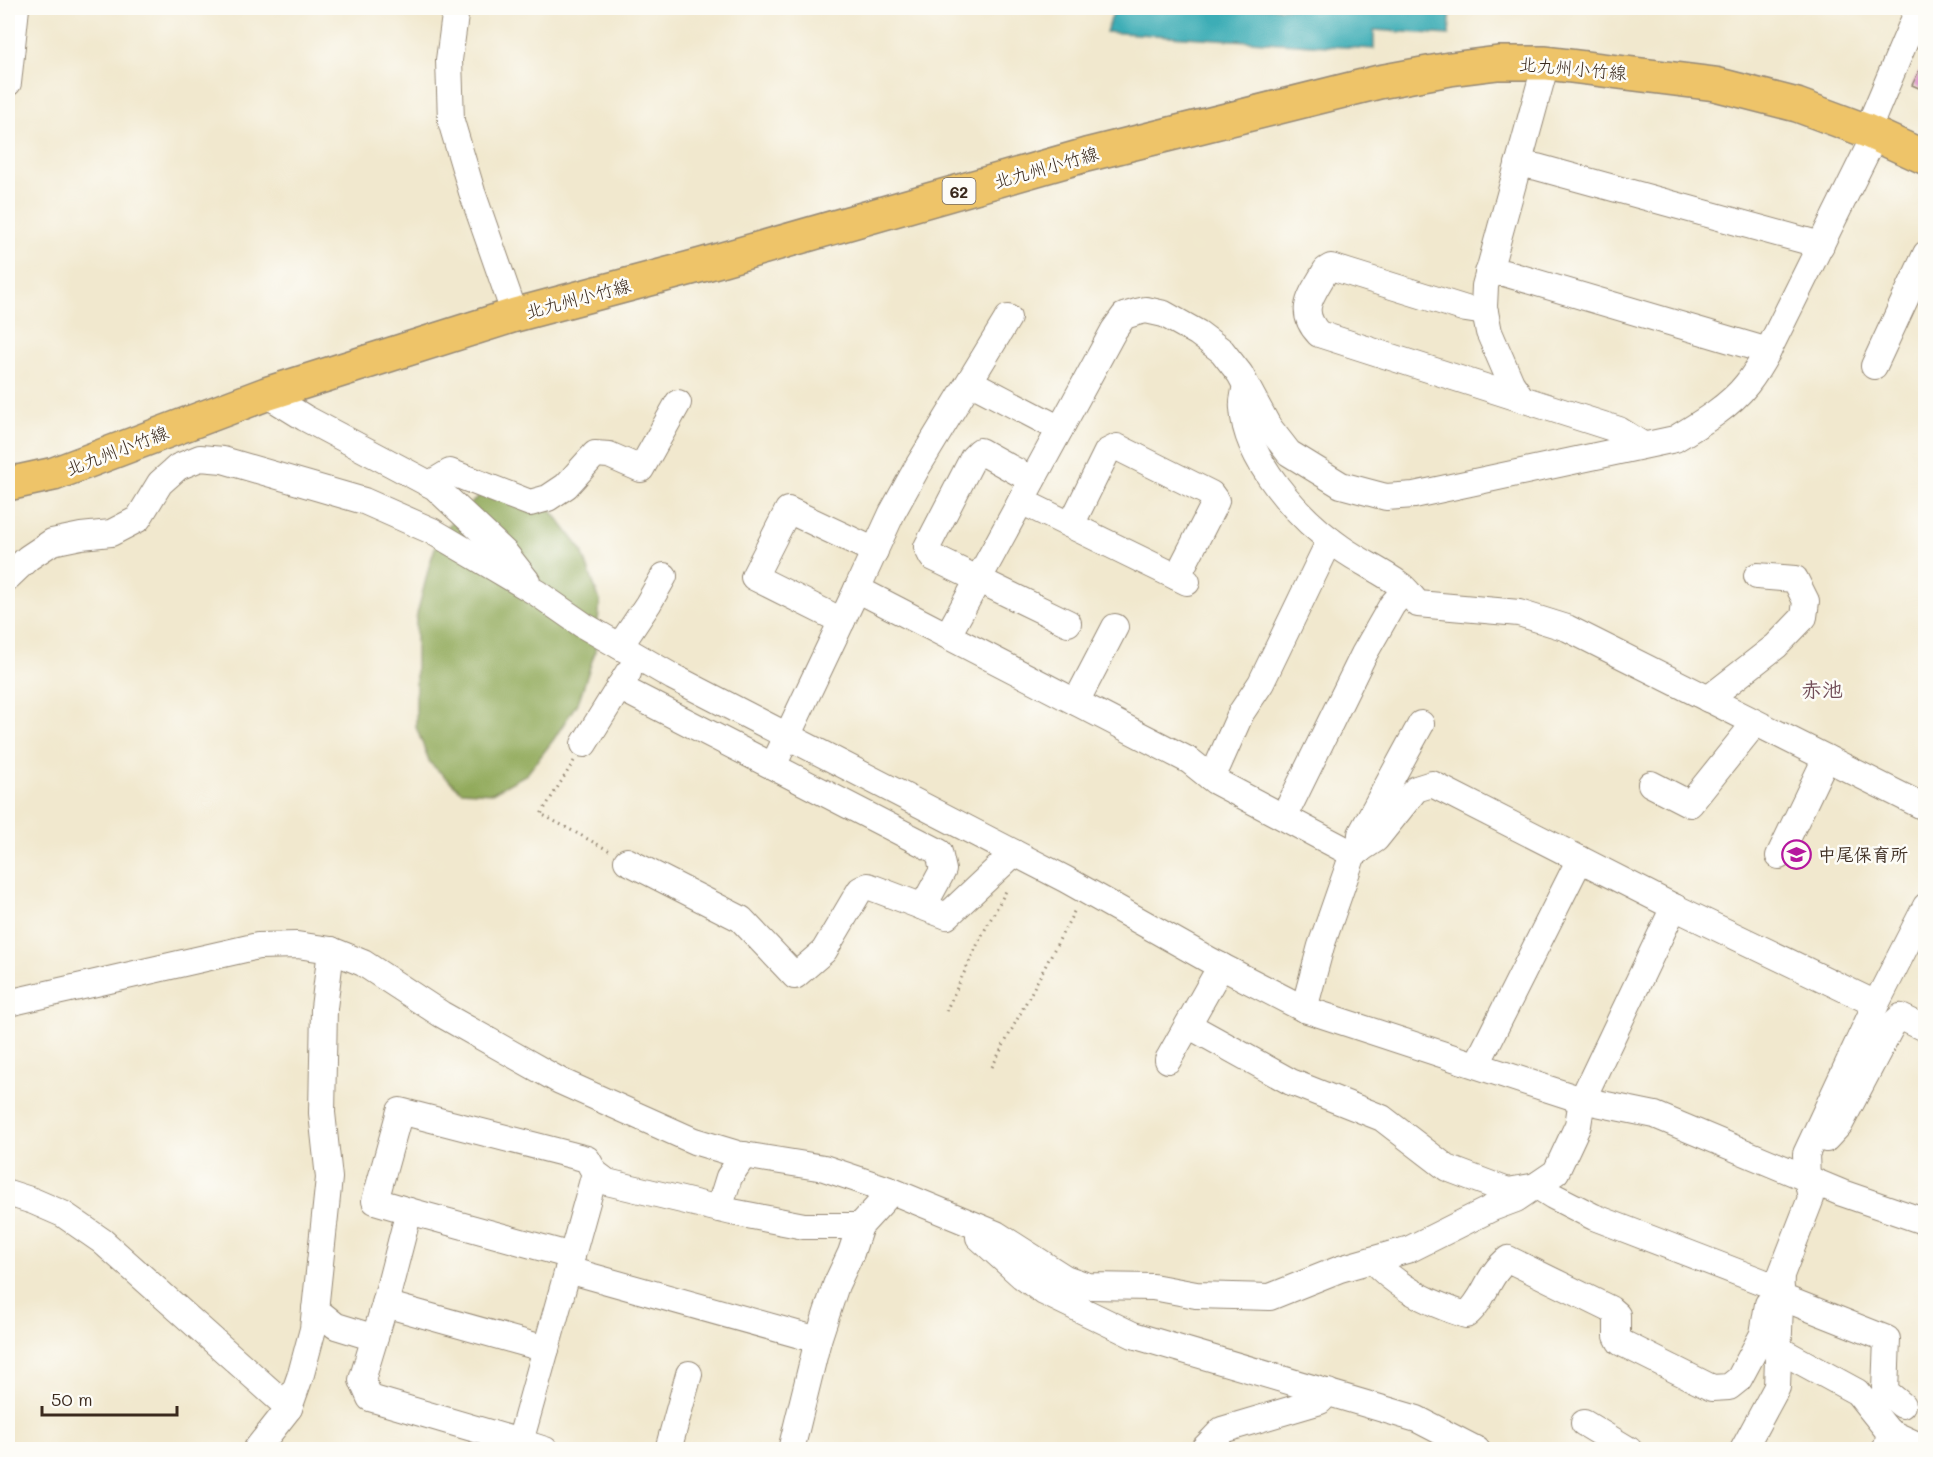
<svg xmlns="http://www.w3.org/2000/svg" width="1933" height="1457" viewBox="0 0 1933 1457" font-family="Mali,'Klee One',sans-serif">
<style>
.forest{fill:#92aa5c;stroke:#666a3d;stroke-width:1.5}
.water{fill:#3cadb6;stroke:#3c6c6a;stroke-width:1.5}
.building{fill:#da93c7}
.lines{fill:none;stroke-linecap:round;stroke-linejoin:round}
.minor-casing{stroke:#968976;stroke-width:28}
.major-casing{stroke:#968976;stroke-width:36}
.path{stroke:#968976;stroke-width:3;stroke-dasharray:1.5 4.5;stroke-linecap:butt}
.minor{stroke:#fff;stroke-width:26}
.major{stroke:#eec469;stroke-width:33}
.labels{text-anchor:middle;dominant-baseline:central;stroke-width:5;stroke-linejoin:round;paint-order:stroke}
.shield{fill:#fdfcf7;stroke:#75695f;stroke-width:1.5}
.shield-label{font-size:16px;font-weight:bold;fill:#3b2a1e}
.street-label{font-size:18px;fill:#3b2a1e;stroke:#fdfcf7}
.poi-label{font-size:18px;font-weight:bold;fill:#3b2a1e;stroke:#fdfcf7;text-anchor:start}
.quarter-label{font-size:21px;font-weight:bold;fill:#734f59;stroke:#fdfcf7}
</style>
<rect width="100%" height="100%" fill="#fdfcf7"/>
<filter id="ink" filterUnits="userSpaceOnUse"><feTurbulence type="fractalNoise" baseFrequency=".0167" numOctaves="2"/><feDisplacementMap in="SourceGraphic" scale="12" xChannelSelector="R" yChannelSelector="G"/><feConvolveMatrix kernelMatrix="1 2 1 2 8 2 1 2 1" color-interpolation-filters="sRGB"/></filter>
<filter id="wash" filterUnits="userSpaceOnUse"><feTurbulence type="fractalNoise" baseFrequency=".008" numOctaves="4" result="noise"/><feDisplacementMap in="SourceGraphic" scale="24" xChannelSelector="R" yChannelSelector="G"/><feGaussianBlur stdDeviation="1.35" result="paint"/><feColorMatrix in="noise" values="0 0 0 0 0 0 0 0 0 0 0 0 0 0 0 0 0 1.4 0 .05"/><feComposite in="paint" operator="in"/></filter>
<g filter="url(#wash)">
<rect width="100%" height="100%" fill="#f1e8ce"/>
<polygon class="forest" points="488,488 550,509 581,549 600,601 595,652 579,700 554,739 527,774 492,793 461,791 430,763 416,727 416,618 430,563 439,536 460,513"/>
<polygon class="water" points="1115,8 1451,8 1449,35 1374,30 1374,49 1106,32"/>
<g id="blocks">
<polygon class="building" points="1926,57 1926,91 1912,85"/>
</g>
</g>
<g filter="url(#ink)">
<use href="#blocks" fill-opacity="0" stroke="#968976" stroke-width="1.5"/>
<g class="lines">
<defs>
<g id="minor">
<polyline points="456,8 449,60 451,121 472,192 515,315"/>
<polyline points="1546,63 1485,286 1484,307 1489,332 1511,383 1522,399 1619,430 1643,445"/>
<polyline points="8,83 16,8"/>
<polyline points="1867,131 1919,8"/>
<polyline points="1518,164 1537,167 1821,245"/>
<polyline points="1488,273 1504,273 1768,351"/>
<path d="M1485,312L1466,309L1331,267L1326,270C1313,294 1296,310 1319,334L1522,399"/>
<polyline points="1874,366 1926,254"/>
<polyline points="970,382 1060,429"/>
<path d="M1245,390C1244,396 1242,402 1243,408C1246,461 1299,519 1341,548C1359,561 1381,571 1399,584C1407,589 1412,598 1418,604L1519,613L1567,628L1926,808"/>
<polyline points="266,394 305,418 435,487 505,553 527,581"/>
<polyline points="1032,480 980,451 973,458 927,547 932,557 1068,623"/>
<polyline points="430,484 450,472 530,503 548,498 566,486 595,454 609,455 641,469 678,403"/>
<polyline points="1021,501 1187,582"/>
<polyline points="1071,525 1107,452 1117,447 1211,494 1216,501 1177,577"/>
<polyline points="8,577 28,558 52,542 81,536 111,533 138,519 160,483 178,467 200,458 223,460 364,501 432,531 537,593 583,625 673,677 1065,879 1211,961 1304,1009 1582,1100 1655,1115 1842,1193 1926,1222"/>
<polyline points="857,589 892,513 918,466 1008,318"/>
<polyline points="842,621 754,577 788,510 875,551"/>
<path d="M948,635L1114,330L1124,316L1137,312L1146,310L1164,314L1198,333L1222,351L1240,374L1268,426L1289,453L1341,485L1386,497L1414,495L1675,439C1700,424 1729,407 1747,384C1755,374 1762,362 1768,351L1875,135"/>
<polyline points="620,646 648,604 664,576"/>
<polyline points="619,687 939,852 943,870 923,907"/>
<polyline points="1708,699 1776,646 1804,617 1806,601 1795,579 1757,576"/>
<polyline points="1076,702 1115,627"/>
<polyline points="584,744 628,673"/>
<polyline points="773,766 857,589 1190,761 1215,781 1353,854"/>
<polyline points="1210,777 1218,765 1241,713 1261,683 1330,540"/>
<polyline points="1651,784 1690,804 1755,723"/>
<polyline points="1284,817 1364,654 1392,605 1405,590"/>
<polyline points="1360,850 1361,834 1421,724"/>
<polyline points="1779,856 1826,758"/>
<polyline points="627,861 741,919 795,976 824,951 860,890 868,886 947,916 1014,853"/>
<polyline points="8,1003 258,946 297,945 331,950 363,963 441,1014 560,1081 694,1141 737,1154 824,1168 892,1191 996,1234 1065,1278 1088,1286 1153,1287 1196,1295 1270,1297 1340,1269 1410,1249 1492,1208 1516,1199 1556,1172 1578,1125 1582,1100 1674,907"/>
<polyline points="1304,1009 1321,946 1353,854 1376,839 1416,789 1432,784 1674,907 1876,1004"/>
<polyline points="1188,1025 1291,1082 1382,1118 1447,1168 1508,1191 1537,1186 1553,1196 1594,1217 1781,1289"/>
<polyline points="1168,1060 1221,966"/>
<polyline points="1477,1064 1580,859"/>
<polyline points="1815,1136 1826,1139 1840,1124 1892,1025 1901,1017 1926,1029"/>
<polyline points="595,1173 520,1442 370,1398 362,1380 385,1304 409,1211 375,1201 400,1111 587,1159 595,1173 607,1182 732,1212 804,1226 860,1226"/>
<polyline points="8,1193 33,1201 63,1214 102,1241 289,1408"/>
<polyline points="719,1209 729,1177 744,1155"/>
<polyline points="409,1211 572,1256"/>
<polyline points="979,1237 1022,1276 1044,1292 1133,1335 1417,1419 1477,1450"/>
<path d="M1373,1260C1397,1288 1431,1304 1466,1315C1485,1300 1487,1275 1508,1259L1610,1309L1617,1315V1336L1620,1342L1712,1388L1729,1387L1739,1379L1763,1334L1768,1304"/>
<polyline points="568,1270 818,1340"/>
<polyline points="1781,1297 1887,1339 1885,1391 1902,1405"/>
<polyline points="385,1304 546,1349"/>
<polyline points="315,1309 336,1326 375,1338"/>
<polyline points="1778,1349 1857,1392 1889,1432 1888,1443 1885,1450"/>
<polyline points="1584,1423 1629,1450"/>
<polyline points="1889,1432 1926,1449"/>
<polyline points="520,1442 545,1450"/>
<polyline points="256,1450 289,1408 301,1374 313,1329 329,1178 322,1113 324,1008 331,950"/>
<polyline points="668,1450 689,1374"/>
<polyline points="791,1450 818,1340 836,1285 851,1253 860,1226 892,1191"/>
<polyline points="1203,1450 1222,1430 1320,1401 1328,1392"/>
<polyline points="1743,1450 1777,1387 1781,1275 1811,1198 1807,1178 1806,1154 1876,1004 1926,906"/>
</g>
<polyline id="major" points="8,484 54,474 266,394 515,315 702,265 1086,155 1379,82 1450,69 1498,63 1546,63 1715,84 1797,105 1867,131 1926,158"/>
</defs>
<use href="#minor" class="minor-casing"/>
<use href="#major" class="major-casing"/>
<g class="path">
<polyline points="574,761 541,814 610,851"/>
<polyline points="946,1011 981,937 1006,891"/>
<polyline points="992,1067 1076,908"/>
</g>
<use href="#minor" class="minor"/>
<use href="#major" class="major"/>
</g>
</g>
<defs>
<symbol id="school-ring" viewBox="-11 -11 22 22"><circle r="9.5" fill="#fdfcf7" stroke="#b5179e" stroke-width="1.5"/><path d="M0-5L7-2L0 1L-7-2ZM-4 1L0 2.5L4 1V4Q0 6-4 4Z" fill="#b5179e"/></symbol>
</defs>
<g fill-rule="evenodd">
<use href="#school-ring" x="1780" y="838" width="33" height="33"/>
</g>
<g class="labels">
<rect class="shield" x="942.5" y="178" width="33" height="26" rx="4.5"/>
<g class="shield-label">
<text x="959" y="191">62</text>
</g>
<g class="street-label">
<text transform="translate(1573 68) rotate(5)">北九州小竹線</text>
<text transform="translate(1046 167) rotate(-16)">北九州小竹線</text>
<text transform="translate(578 298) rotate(-15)">北九州小竹線</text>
<text transform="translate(117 450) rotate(-21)">北九州小竹線</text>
</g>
<g class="poi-label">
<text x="1818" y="854">中尾保育所</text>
</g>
<g class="quarter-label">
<text x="1822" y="688">赤池</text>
</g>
</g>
<rect width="1933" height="1457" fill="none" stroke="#fdfcf7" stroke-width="30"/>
<path d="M42 1406v9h135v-9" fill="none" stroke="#3b2a1e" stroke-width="3"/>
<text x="51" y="1406" font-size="18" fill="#3b2a1e" stroke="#fdfcf7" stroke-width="4.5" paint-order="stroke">50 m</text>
</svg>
